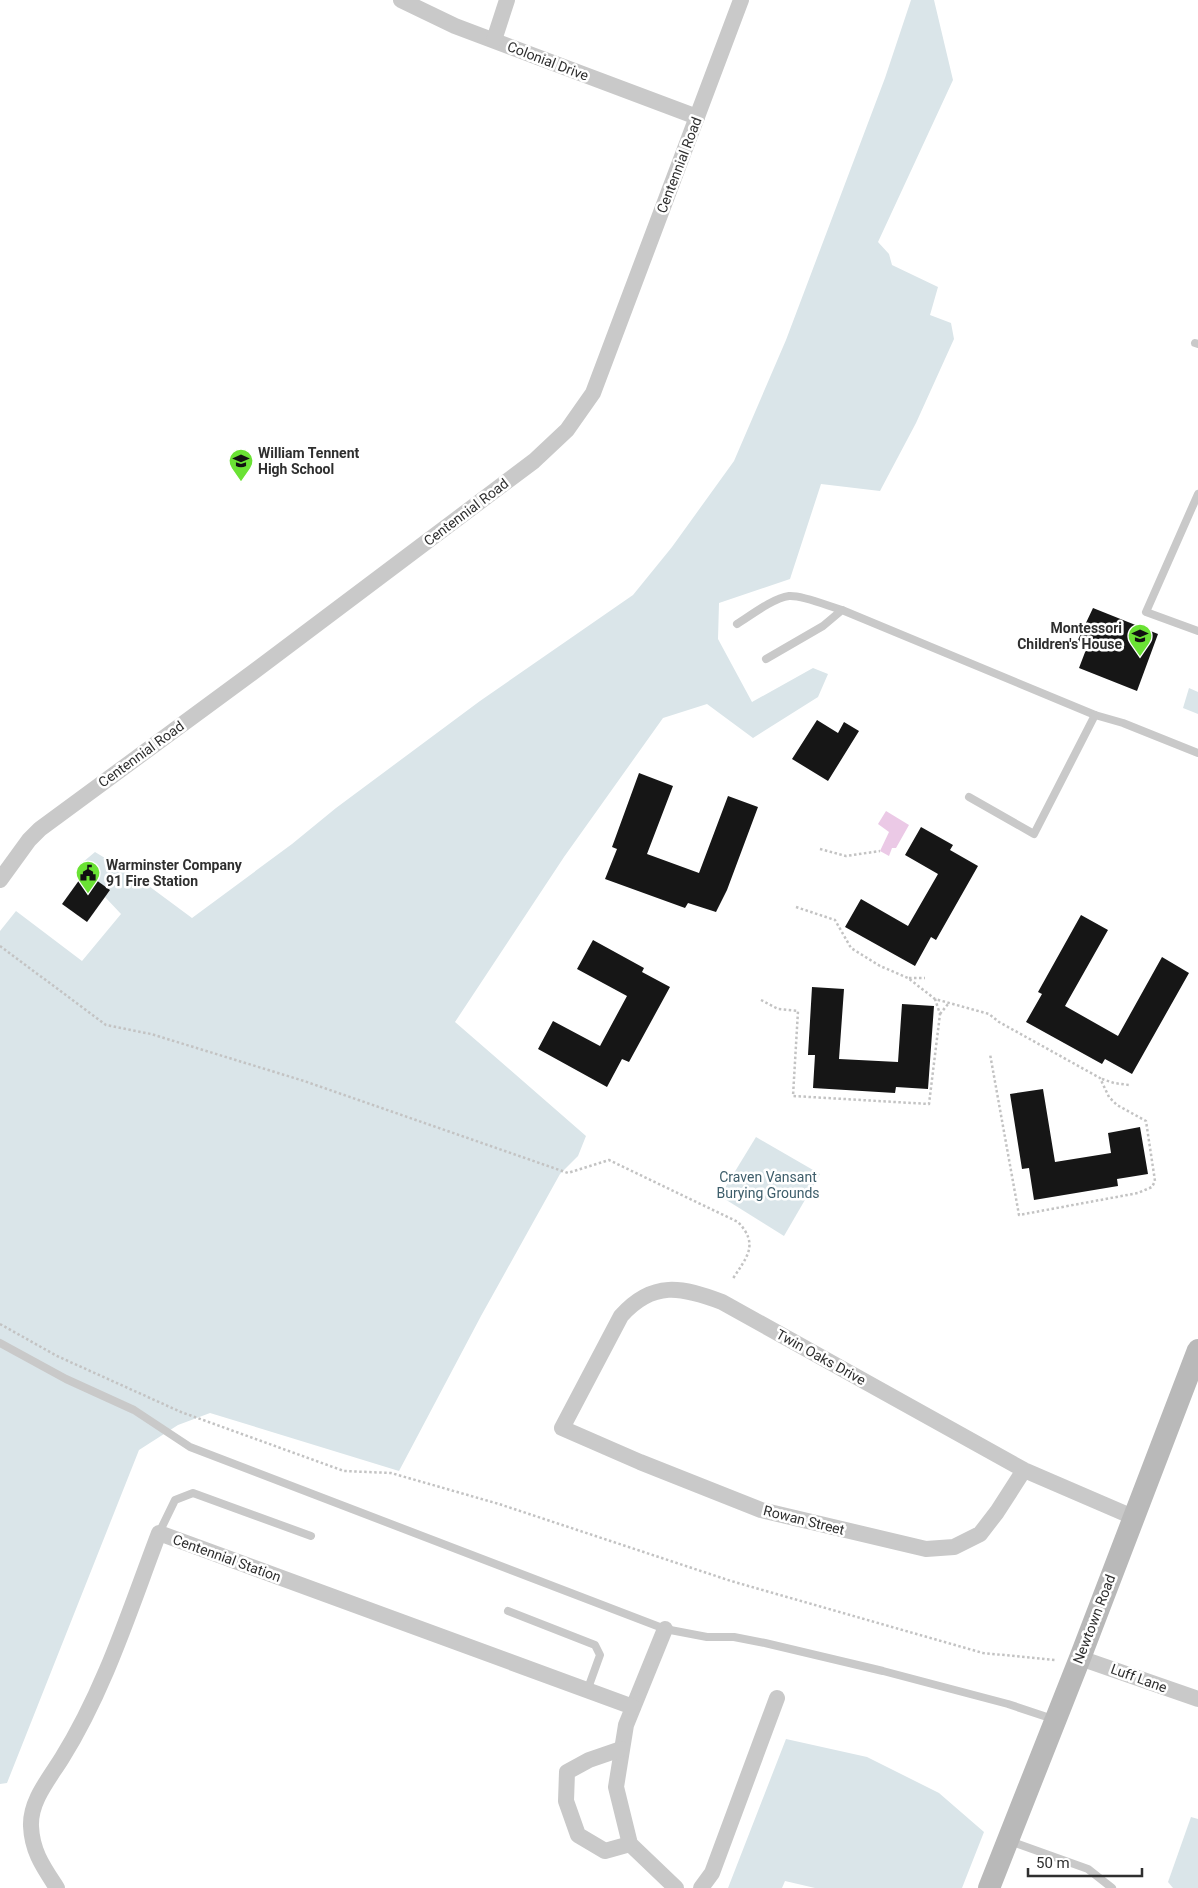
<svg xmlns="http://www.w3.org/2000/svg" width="1198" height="1888" viewBox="0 0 1198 1888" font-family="Roboto,sans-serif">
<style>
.green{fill:#dae5e9}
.water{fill:#ebc9e6}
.building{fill:#161616}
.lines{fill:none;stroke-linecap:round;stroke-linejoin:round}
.path{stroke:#c3c3c3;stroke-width:2.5;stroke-dasharray:2.5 2.5;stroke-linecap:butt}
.lane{stroke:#c9c9c9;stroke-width:8}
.street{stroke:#c9c9c9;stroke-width:16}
.secondary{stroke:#b9b9b9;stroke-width:22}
.labels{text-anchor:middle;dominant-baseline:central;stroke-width:5;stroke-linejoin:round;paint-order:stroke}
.street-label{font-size:14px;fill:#2f2f2f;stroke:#fff}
.poi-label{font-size:14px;font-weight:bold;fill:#2f2f2f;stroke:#fff;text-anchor:start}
.park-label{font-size:14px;fill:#3d5d6a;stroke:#fff}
</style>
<rect width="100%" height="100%" fill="#fff"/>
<g class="green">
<polygon points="911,0 934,0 953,80 878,242 889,254 892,265 938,287 930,315 951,323 954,339 916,423 880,491 821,484 790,579 719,603 718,639 752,702 813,668 828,674 818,697 753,738 707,704 663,718 564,857 455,1022 586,1136 578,1156 560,1174 481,1316 399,1471 210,1413 178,1425 139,1450 7,1783 0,1784 0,931 16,911 82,961 121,914 105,897 110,890 77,867 95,852 138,878 192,918 292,844 336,808 480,701 633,595 672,547 734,461 786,340 885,78"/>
<polygon points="1189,688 1198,692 1198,714 1183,708"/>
<polygon points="756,1137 820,1174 784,1236 720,1196"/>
<polygon points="786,1739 867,1757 939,1793 984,1832 962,1888 815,1888 785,1881 782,1888 728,1888"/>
<polygon points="1191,1817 1198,1819 1198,1888 1173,1888 1168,1882"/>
</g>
<polygon class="water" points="886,811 909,825 896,848 892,848 889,856 880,851 889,832 878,824"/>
<g class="building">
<polygon points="1093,608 1158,634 1137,691 1079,668 1087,647 1076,644"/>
<polygon points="817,720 838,733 844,722 859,731 828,781 792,759"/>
<polygon points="639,773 673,786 647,854 699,873 728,796 758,807 727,890 716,912 688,903 685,908 605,879 617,849 612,847"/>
<polygon points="921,827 953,845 950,850 978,866 936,940 931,937 915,966 845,927 861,899 908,926 938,874 905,855"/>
<polygon points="85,872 110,890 87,922 62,904"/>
<polygon points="1081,915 1108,930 1065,1006 1118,1036 1162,957 1189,973 1132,1074 1105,1059 1102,1064 1026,1022 1042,994 1038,992"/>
<polygon points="593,940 644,968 642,972 670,987 629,1062 622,1059 607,1087 538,1049 553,1021 600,1046 627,996 577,969"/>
<polygon points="812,987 844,989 839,1059 898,1062 902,1004 934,1006 928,1089 896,1087 895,1093 813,1088 815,1055 808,1055"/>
<polygon points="1043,1089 1055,1162 1111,1153 1108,1133 1140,1127 1148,1174 1117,1179 1118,1186 1034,1200 1029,1168 1022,1169 1010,1094"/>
</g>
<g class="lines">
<g class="path">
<polyline points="820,849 846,856 880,851"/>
<polyline points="796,907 835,920 851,948 880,966 908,978 935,999 989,1014 999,1022 1100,1078 1109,1097 1117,1105 1146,1121 1155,1181 1152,1187 1138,1193 1019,1215 990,1054"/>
<path d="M0,946L106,1025L151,1034L304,1081L568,1173L609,1160L738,1222C760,1245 746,1258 732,1280"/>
<polyline points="909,978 925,978"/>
<polyline points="761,1000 778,1009 798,1011 793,1096 929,1104 940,1014 935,999"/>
<polyline points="940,1014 948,1004"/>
<polyline points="1102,1079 1114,1083 1129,1085"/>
<polyline points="0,1324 57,1356 181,1412 344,1471 391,1473 499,1504 731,1581 983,1653 1055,1660"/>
</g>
<g class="lane">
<polyline points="1195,343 1198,344"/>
<polyline points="1198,494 1146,612 1198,631"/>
<path d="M737,624C750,616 773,598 789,596C803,595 828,606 842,610"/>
<polyline points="766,659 823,626 842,610 1095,715"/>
<polyline points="969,797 1034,834 1095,715 1123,723 1198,753"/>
<polyline points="0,1343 66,1379 134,1410 190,1447 665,1629 707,1637 734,1637 765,1643 883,1671 1008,1704 1053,1719"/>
<polyline points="159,1533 175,1500 193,1493 311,1536"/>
<polyline points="508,1611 595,1645 600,1655 587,1691"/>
<polyline points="1010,1841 1088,1869 1112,1888"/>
</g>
<g class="street">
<polyline points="401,0 455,26 697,117"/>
<polyline points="494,40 507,0"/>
<polyline points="0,880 29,840 40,829 252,673 534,461 567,430 593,393 741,0"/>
<path d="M1024,1470L997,1512L980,1534L954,1547L926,1549L761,1510L640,1462L562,1428L621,1316C653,1280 682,1287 722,1302L1024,1470L1133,1517"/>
<polyline points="665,1629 626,1725 616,1787 630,1844 676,1888"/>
<polyline points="1080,1658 1198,1699"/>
<polyline points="621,1749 589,1760 567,1772 566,1801 578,1835 605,1851 630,1844"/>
<path d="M57,1888C44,1868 32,1852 31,1826C30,1801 49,1779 62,1758C105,1689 130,1609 159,1533L633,1707"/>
<polyline points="701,1888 712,1873 777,1698"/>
</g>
<polyline class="secondary" points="989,1888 1080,1658 1198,1350"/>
</g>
<defs>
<symbol id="school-pin" viewBox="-11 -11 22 30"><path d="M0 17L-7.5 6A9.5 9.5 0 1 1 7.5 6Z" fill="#6ae234" stroke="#fff"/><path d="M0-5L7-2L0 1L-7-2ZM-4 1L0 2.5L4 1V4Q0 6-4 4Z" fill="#111"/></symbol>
<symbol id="civic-pin" viewBox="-11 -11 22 30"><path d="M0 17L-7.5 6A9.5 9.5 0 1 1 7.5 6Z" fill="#6ae234" stroke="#fff"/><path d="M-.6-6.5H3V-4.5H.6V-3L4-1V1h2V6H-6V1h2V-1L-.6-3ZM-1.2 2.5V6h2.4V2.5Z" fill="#111"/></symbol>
</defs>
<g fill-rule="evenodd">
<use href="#school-pin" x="227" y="447" width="28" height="38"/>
<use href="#school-pin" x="1126" y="622" width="28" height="38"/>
<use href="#civic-pin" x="74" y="859" width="28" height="38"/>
</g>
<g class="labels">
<g class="street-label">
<text transform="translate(548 61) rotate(21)">Colonial Drive</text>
<text transform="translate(679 165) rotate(-69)">Centennial Road</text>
<text transform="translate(466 512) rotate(-37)">Centennial Road</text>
<text transform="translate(141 754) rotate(-36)">Centennial Road</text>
<text transform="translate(821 1357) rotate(29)">Twin Oaks Drive</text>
<text transform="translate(804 1520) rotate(14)">Rowan Street</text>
<text transform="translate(227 1558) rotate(20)">Centennial Station</text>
<text transform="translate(1094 1619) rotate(-69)">Newtown Road</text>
<text transform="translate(1139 1678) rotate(20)">Luff Lane</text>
</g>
<g class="poi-label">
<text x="258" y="453">William Tennent<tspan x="258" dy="16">High School</tspan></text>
<text x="1122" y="628" text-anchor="end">Montessori<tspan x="1122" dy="16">Children's House</tspan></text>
<text x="106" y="865">Warminster Company<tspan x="106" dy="16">91 Fire Station</tspan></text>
</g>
<g class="park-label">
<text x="768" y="1177">Craven Vansant<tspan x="768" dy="16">Burying Grounds</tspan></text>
</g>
</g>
<path d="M1028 1868v8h114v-8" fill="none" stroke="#2f2f2f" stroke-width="2.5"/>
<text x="1036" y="1868" font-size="15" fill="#2f2f2f" stroke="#ffffff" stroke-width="4" paint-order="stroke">50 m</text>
</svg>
